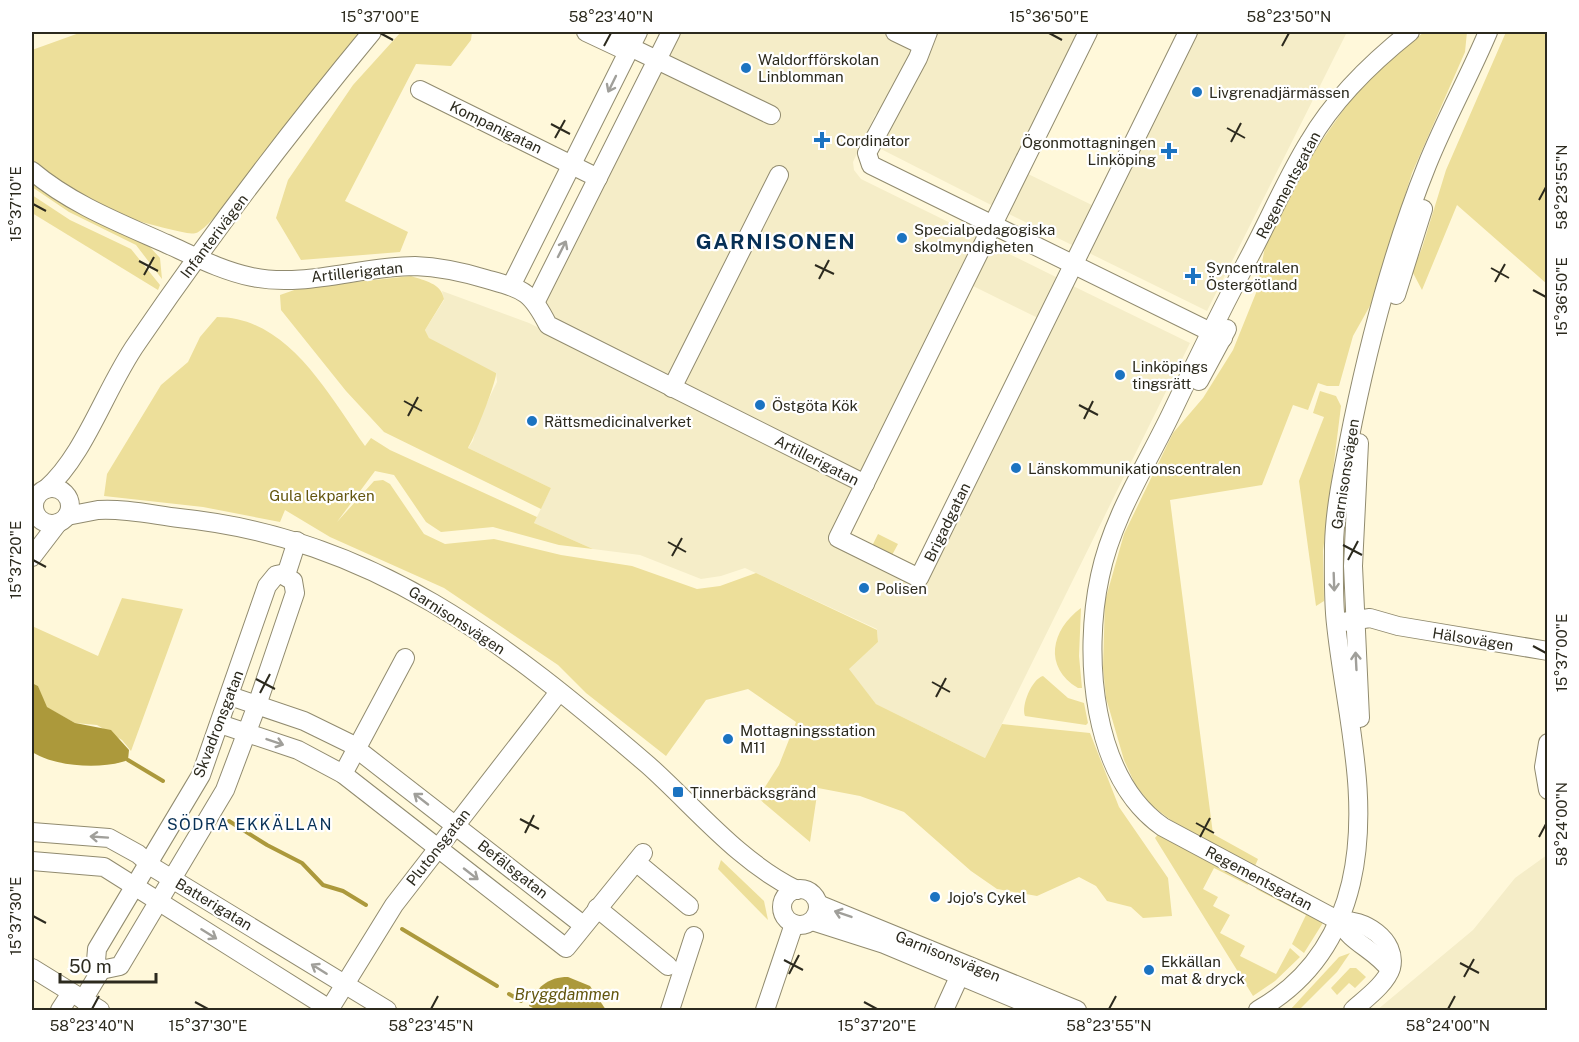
<svg xmlns="http://www.w3.org/2000/svg" width="1579" height="1042" viewBox="0 0 1579 1042" font-family="'Public Sans',sans-serif">
<style>
.built{fill:#f5edc8}
.green{fill:#eddf9a}
.water{fill:#ac993b}
.lines{fill:none;stroke-linecap:round;stroke-linejoin:round}
.stream{stroke:#ac993b;stroke-width:4}
.minor-casing{stroke:#918b6f;stroke-width:20}
.minor{stroke:#fff;stroke-width:18}
.oneway{stroke:#a09f9a}
.ticks{fill:none;stroke:#2c2a1e;stroke-width:2}
.poi-dot{fill:#1b73c1;stroke:#fff;stroke-width:2}
.labels{text-anchor:middle;dominant-baseline:central;stroke-width:4.5;stroke-linejoin:round;paint-order:stroke}
.poi-label{font-size:15px;fill:#2c2a1e;stroke:#fff;text-anchor:start}
.street-label{font-size:15px;fill:#2c2a1e;stroke:#fff}
.park-label{font-size:15px;fill:#64560f;stroke:#fff}
.neighbourhood-label{font-size:16px;letter-spacing:1.5px;fill:#073055;stroke:#fff}
.water-label{font-size:16px;font-style:italic;fill:#63560e;stroke:#fff}
.district-label{font-size:21px;font-weight:bold;letter-spacing:1.5px;fill:#073055;stroke:#fff}
.neatline{fill:none;stroke:#2c2a1e;stroke-width:2}
.ticks-label{font-size:15px;text-anchor:middle;fill:#2c2a1e}
</style>
<rect width="100%" height="100%" fill="#fff8da"/>
<g class="built">
<polygon points="677,32 880,32 916,49 893,96 875,115 853,162 854,170 861,179 981,238 862,472 685,385 685,381 668,376 551,318 545,302"/>
<polygon points="934,32 1082,32 995,207 877,147"/>
<polygon points="1197,32 1347,32 1207,311 1087,252"/>
<polygon points="1026,173 1096,207 1076,247 1007,213"/>
<polygon points="991,245 1060,279 1040,319 971,285"/>
<polygon points="1073,286 1190,343 985,758 876,704 848,669 878,642 877,629 745,568 721,576 701,579 640,555 593,549 534,523 551,488 468,448 473,441 477,423 497,382 496,373 440,346 429,338 425,330 444,300 442,291 529,323 849,482 854,490 829,542 922,588"/>
<polygon points="1547,855 1547,1010 1377,1010 1473,930 1515,878"/>
</g>
<g class="green">
<path d="M82,32H364C344,58 214,230 196,233C189,235 180,231 173,230C123,219 70,197 32,162V50Z"/>
<polygon points="401,32 472,32 471,40 451,66 416,64 345,201 408,232 400,252 301,260 276,218 288,180 353,85"/>
<polygon points="1424,32 1467,32 1465,52 1412,173 1371,304 1353,336 1339,386 1327,386 1318,383 1308,410 1293,405 1262,485 1170,500 1213,834 1258,859 1255,866 1172,821 1151,805 1135,784 1124,760 1106,698 1103,668 1105,601 1124,534 1173,433 1203,398 1233,350 1256,293 1265,247 1309,159 1351,99 1377,71"/>
<polygon points="1506,32 1547,32 1547,284 1457,205 1422,290 1412,271 1422,248 1446,170"/>
<polygon points="32,180 147,244 160,258 162,279 136,245 69,212 32,187"/>
<polygon points="32,195 70,220 131,249 160,285 158,290 32,213"/>
<path d="M411,276C425,281 441,283 444,299L425,330L429,338L496,373C497,381 473,441 468,448L551,488L541,509L384,432L346,391L281,310L280,295L300,288Z"/>
<path d="M217,317C288,317 328,394 365,446L371,438L390,450L537,517L534,523L593,549L559,545L493,527L441,532L426,522L394,475L375,471L337,522L374,481L383,480L390,484L424,534L445,544L494,539L561,555L632,566L697,589L720,586L756,573L877,630L878,642L849,669L876,704L985,758L1002,724L1090,733L1119,807L1168,878L1172,916L1143,918L1131,907L1107,901L1096,886L1079,877L1037,896L997,889L971,871L904,812L860,796L818,788L810,842L758,798L779,765L796,722L748,689L706,700L666,756L586,693L558,665L444,588L330,537L285,510L280,522L203,507L104,496L107,474L161,385L188,362L200,337Z"/>
<polygon points="1320,391 1336,396 1341,406 1323,551 1324,601 1316,606 1299,481 1324,417 1313,413"/>
<polygon points="878,534 898,544 891,557 871,548"/>
<polygon points="122,598 183,609 131,751 122,740 97,725 75,723 46,707 38,686 32,683 32,626 98,656"/>
<path d="M1081,608L1079,656L1082,688H1078C1043,667 1051,630 1081,608Z"/>
<path d="M1043,676L1068,698L1084,703L1088,723L1086,725L1025,716C1021,705 1032,679 1043,676Z"/>
<polygon points="1159,833 1247,880 1248,885 1214,868 1203,889 1218,897 1213,906 1230,915 1220,933 1245,946 1240,956 1276,974 1290,948 1300,957 1275,981 1253,996 1155,838"/>
<polygon points="721,860 764,901 768,920 718,869"/>
<polygon points="1258,886 1324,921 1304,953 1292,944 1306,915 1256,889"/>
<polygon points="1350,953 1337,972 1299,1010 1290,1010 1339,957"/>
<polygon points="1350,968 1356,968 1366,977 1355,988 1349,983 1337,995 1331,988"/>
</g>
<g class="water">
<path d="M32,683L38,686L47,707L75,723L111,730L129,750L128,760C102,770 56,767 32,752Z"/>
<path d="M568,977L590,986L606,1010H537L529,1006C536,987 548,977 568,977Z"/>
</g>
<g class="lines">
<g class="stream">
<polyline points="128,760 163,781"/>
<polyline points="229,821 267,845 302,863 323,885 343,891 366,905"/>
<polyline points="402,929 497,986"/>
<polyline points="509,994 521,1001"/>
</g>
<defs>
<g id="minor">
<polyline points="586,32 620,48 630,47 625,37 615,32"/>
<polyline points="895,32 922,45"/>
<polyline points="928,32 918,58 867,153 871,165 1223,338"/>
<polyline points="1088,32 838,538 919,578 1188,32"/>
<polyline points="630,47 771,115"/>
<polyline points="420,90 598,178"/>
<path d="M32,171C71,204 120,223 167,244C194,256 222,271 252,277C305,288 361,266 415,266C440,267 463,272 486,279C524,290 530,290 548,325L865,484"/>
<polyline points="511,286 638,32"/>
<polyline points="1396,295 1423,209"/>
<polyline points="536,301 671,32"/>
<polyline points="1199,381 1227,329"/>
<polyline points="672,388 779,175"/>
<polyline points="1359,443 1353,566 1360,718"/>
<circle cx="52" cy="506" r="18"/>
<path d="M46,489C85,455 106,387 137,343C210,236 290,131 372,32"/>
<path d="M67,516C77,514 88,512 98,510C123,508 154,515 179,518C373,538 505,642 648,765C695,807 739,862 797,890"/>
<polyline points="32,557 58,523"/>
<polygon points="281,574 293,581 295,593 257,705 225,790 120,966 101,970 96,961 97,949 201,775 267,586 276,575"/>
<polyline points="286,575 297,541"/>
<polyline points="1343,622 1370,618 1398,626 1548,651"/>
<polyline points="230,696 304,721 349,743 583,925"/>
<polyline points="220,724 298,750 343,774 566,948 643,853"/>
<polyline points="1548,743 1544,767 1548,790"/>
<polyline points="343,774 405,658"/>
<polyline points="32,832 109,838 138,854 154,868 387,1010"/>
<polyline points="32,861 104,867 331,1010"/>
<polyline points="636,862 689,906"/>
<circle cx="800" cy="907" r="18"/>
<polyline points="818,904 1077,1010"/>
<polyline points="597,908 668,966"/>
<polyline points="812,921 884,944 1042,1010"/>
<path d="M1339,921L1163,827C1091,777 1083,654 1100,576C1112,518 1146,466 1171,414C1195,363 1220,313 1246,263C1268,223 1285,181 1309,142C1334,99 1371,63 1410,32"/>
<path d="M1339,921C1363,918 1398,940 1391,968C1386,984 1365,999 1353,1010"/>
<path d="M1339,921C1351,943 1376,950 1390,970"/>
<polyline points="32,968 100,1010"/>
<polyline points="83,1000 101,970"/>
<polyline points="60,1010 71,993"/>
<polyline points="329,1010 394,905 559,692"/>
<polyline points="670,1010 694,936"/>
<polyline points="765,1010 794,924"/>
<polyline points="944,1010 964,966"/>
<path d="M1258,1010C1307,982 1338,938 1351,883C1371,797 1345,710 1336,624C1333,598 1334,571 1334,545C1335,504 1345,462 1353,421C1371,334 1394,247 1427,165C1445,120 1469,77 1488,32"/>
</g>
</defs>
<use href="#minor" class="minor-casing"/>
<use href="#minor" class="minor"/>
</g>
<defs><path id="oneway-shaft" d="M-6 0H5M1.5-3L5.5 0L1.5 3" fill="none" stroke-width="1.6" stroke-linecap="round" stroke-linejoin="round" transform="scale(1.5)"/></defs>
<g class="oneway">
<use href="#oneway-shaft" transform="translate(612 84) rotate(116)"/>
<use href="#oneway-shaft" transform="translate(562 249) rotate(-63)"/>
<use href="#oneway-shaft" transform="translate(1334 582) rotate(88)"/>
<use href="#oneway-shaft" transform="translate(1356 661) rotate(-93)"/>
<use href="#oneway-shaft" transform="translate(275 742) rotate(19)"/>
<use href="#oneway-shaft" transform="translate(421 799) rotate(-142)"/>
<use href="#oneway-shaft" transform="translate(99 837) rotate(-176)"/>
<use href="#oneway-shaft" transform="translate(471 874) rotate(38)"/>
<use href="#oneway-shaft" transform="translate(843 914) rotate(-161)"/>
<use href="#oneway-shaft" transform="translate(209 934) rotate(32)"/>
<use href="#oneway-shaft" transform="translate(319 969) rotate(-148)"/>
</g>
<path class="ticks" d="M380,33L393,40M1049,33L1062,40M604,46L611,33M1282,46L1289,33M551,124L570,134M1227,128L1245,138M555,138L565,120M1231,142L1241,123M1539,200L1546,187M33,204L46,211M139,261L158,271M815,265L834,274M1491,268L1509,278M144,275L154,257M819,279L829,260M1495,282L1505,264M1533,290L1546,297M404,401L422,411M1079,405L1098,415M408,416L418,397M1084,419L1093,401M668,542L686,552M1343,545L1362,555M672,556L682,538M33,560L46,567M1348,560L1358,541M1533,646L1546,653M256,679L275,689M932,682L950,692M260,693L270,674M936,697L946,678M520,819L539,829M1196,823L1214,833M525,833L534,815M1200,837L1210,818M1539,837L1546,824M33,916L46,923M784,960L803,970M1460,963L1479,973M789,974L799,955M1464,977L1474,959M195,1002L208,1009M864,1002L877,1009M92,1009L99,996M431,1009L438,996M1109,1009L1116,996M1448,1009L1455,996"/>
<g class="poi-dot">
<circle cx="746" cy="68" r="6"/>
<circle cx="1197" cy="92" r="6"/>
<path d="M819 131h6v6h6v6h-6v6h-6v-6h-6v-6h6z"/>
<path d="M1166 142h6v6h6v6h-6v6h-6v-6h-6v-6h6z"/>
<circle cx="902" cy="238" r="6"/>
<path d="M1190 267h6v6h6v6h-6v6h-6v-6h-6v-6h6z"/>
<circle cx="1120" cy="375" r="6"/>
<circle cx="760" cy="405" r="6"/>
<circle cx="532" cy="421" r="6"/>
<circle cx="1016" cy="468" r="6"/>
<circle cx="864" cy="588" r="6"/>
<circle cx="728" cy="739" r="6"/>
<rect x="672" y="786" width="12" height="12" rx="3"/>
<circle cx="935" cy="897" r="6"/>
<circle cx="1149" cy="970" r="6"/>
</g>
<g class="labels">
<g class="poi-label">
<text x="758" y="59">Waldorfförskolan<tspan x="758" dy="17">Linblomman</tspan></text>
<text x="1209" y="92">Livgrenadjärmässen</text>
<text x="836" y="140">Cordinator</text>
<text x="1156" y="142" text-anchor="end">Ögonmottagningen<tspan x="1156" dy="17">Linköping</tspan></text>
<text x="914" y="229">Specialpedagogiska<tspan x="914" dy="17">skolmyndigheten</tspan></text>
<text x="1206" y="267">Syncentralen<tspan x="1206" dy="17">Östergötland</tspan></text>
<text x="1132" y="366">Linköpings<tspan x="1132" dy="17">tingsrätt</tspan></text>
<text x="772" y="405">Östgöta Kök</text>
<text x="544" y="421">Rättsmedicinalverket</text>
<text x="1028" y="468">Länskommunikationscentralen</text>
<text x="876" y="588">Polisen</text>
<text x="740" y="730">Mottagningsstation<tspan x="740" dy="17">M11</tspan></text>
<text x="690" y="792">Tinnerbäcksgränd</text>
<text x="947" y="897">Jojo’s Cykel</text>
<text x="1161" y="961">Ekkällan<tspan x="1161" dy="17">mat &amp; dryck</tspan></text>
</g>
<g class="street-label">
<text transform="translate(496 127) rotate(26)">Kompanigatan</text>
<text transform="translate(1288 185) rotate(-62)">Regementsgatan</text>
<text transform="translate(214 236) rotate(-53)">Infanterivägen</text>
<text transform="translate(357 272) rotate(-6)">Artillerigatan</text>
<text transform="translate(817 460) rotate(27)">Artillerigatan</text>
<text transform="translate(1345 474) rotate(-81)">Garnisonsvägen</text>
<text transform="translate(947 522) rotate(-64)">Brigadgatan</text>
<text transform="translate(457 620) rotate(33)">Garnisonsvägen</text>
<text transform="translate(1473 639) rotate(9)">Hälsovägen</text>
<text transform="translate(218 724) rotate(-69)">Skvadronsgatan</text>
<text transform="translate(438 847) rotate(-52)">Plutonsgatan</text>
<text transform="translate(513 869) rotate(38)">Befälsgatan</text>
<text transform="translate(1259 878) rotate(28)">Regementsgatan</text>
<text transform="translate(214 904) rotate(31)">Batterigatan</text>
<text transform="translate(948 956) rotate(22)">Garnisonsvägen</text>
</g>
<g class="park-label">
<text x="322" y="495">Gula lekparken</text>
</g>
<g class="neighbourhood-label">
<text x="250" y="824">SÖDRA EKKÄLLAN</text>
</g>
<g class="water-label">
<text x="567" y="994">Bryggdammen</text>
</g>
<g class="district-label">
<text x="776" y="241">GARNISONEN</text>
</g>
</g>
<rect width="1579" height="1042" fill="none" stroke="#ffffff" stroke-width="66"/>
<path d="M60 973v9h96v-9" fill="none" stroke="#2c2a1e" stroke-width="3"/>
<text x="69" y="973" font-size="18" fill="#2c2a1e" stroke="#ffffff" stroke-width="4.5" paint-order="stroke">50 m</text>
<rect x="33" y="33" width="1513" height="976" class="neatline"/>
<g class="ticks-label">
<text x="380" y="22">15°37'00"E</text>
<text x="611" y="22">58°23'40"N</text>
<text x="1049" y="22">15°36'50"E</text>
<text x="1289" y="22">58°23'50"N</text>
<text transform="translate(1562 187) rotate(-90)" y="5">58°23'55"N</text>
<text transform="translate(16 204) rotate(-90)" y="5">15°37'10"E</text>
<text transform="translate(1562 297) rotate(-90)" y="5">15°36'50"E</text>
<text transform="translate(16 560) rotate(-90)" y="5">15°37'20"E</text>
<text transform="translate(1562 653) rotate(-90)" y="5">15°37'00"E</text>
<text transform="translate(1562 824) rotate(-90)" y="5">58°24'00"N</text>
<text transform="translate(16 916) rotate(-90)" y="5">15°37'30"E</text>
<text x="92" y="1031">58°23'40"N</text>
<text x="208" y="1031">15°37'30"E</text>
<text x="431" y="1031">58°23'45"N</text>
<text x="877" y="1031">15°37'20"E</text>
<text x="1109" y="1031">58°23'55"N</text>
<text x="1448" y="1031">58°24'00"N</text>
</g>
</svg>
